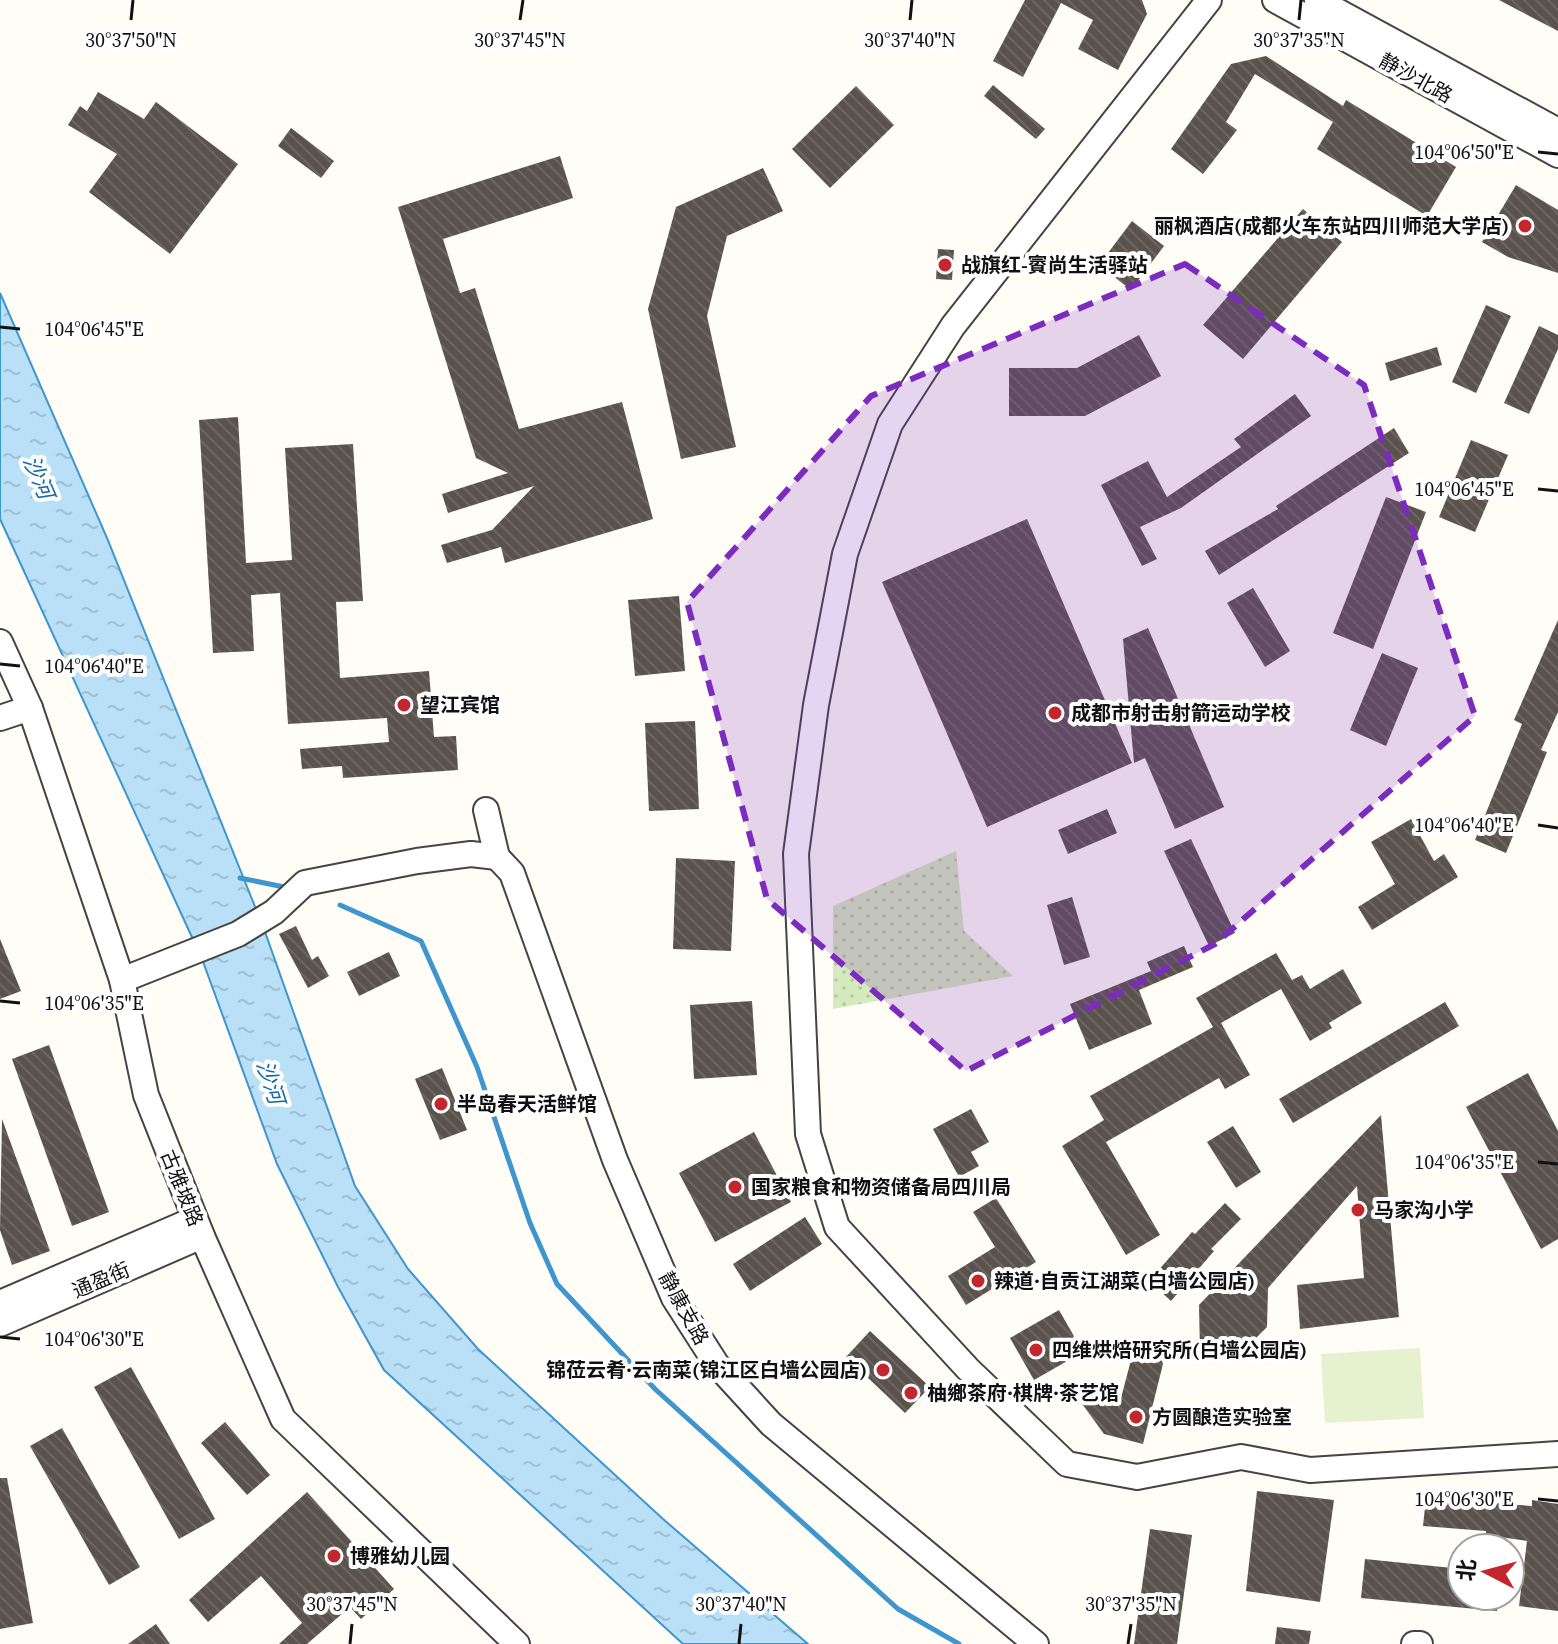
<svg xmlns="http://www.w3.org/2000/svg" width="1558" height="1644" viewBox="0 0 1558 1644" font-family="'Source Serif 4','Noto Sans SC',serif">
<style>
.park{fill:url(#park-dots)}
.pitch{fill:#e6f2cf}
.water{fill:url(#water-ripples);stroke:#3f96cf;stroke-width:2}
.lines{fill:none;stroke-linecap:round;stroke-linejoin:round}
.stream{stroke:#3f96cf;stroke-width:5}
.building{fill:url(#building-back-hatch)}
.minor-casing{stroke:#444;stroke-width:28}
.minor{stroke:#fff;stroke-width:24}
.marked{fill:#7b2cbf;fill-opacity:0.2;stroke:#7b2cbf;stroke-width:6;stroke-dasharray:16 10;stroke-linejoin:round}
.ticks{fill:none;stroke:#111;stroke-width:3}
.poi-dot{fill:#c4262e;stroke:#fff;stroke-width:3}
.labels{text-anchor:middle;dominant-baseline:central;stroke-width:8;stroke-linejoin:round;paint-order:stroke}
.street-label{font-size:20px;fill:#111;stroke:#fff}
.poi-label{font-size:20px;font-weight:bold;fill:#111;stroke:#fff;text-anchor:start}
.water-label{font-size:22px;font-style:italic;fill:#1768a6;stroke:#fff}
.ticks-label{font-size:20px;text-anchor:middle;fill:#111;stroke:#fff;stroke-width:8;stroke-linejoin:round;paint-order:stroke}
</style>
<defs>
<pattern id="park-dots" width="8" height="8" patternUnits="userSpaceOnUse" patternTransform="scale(2)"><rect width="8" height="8" fill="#d5ebbd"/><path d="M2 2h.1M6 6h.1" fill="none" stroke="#b6c8a1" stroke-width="1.8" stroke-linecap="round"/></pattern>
<pattern id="water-ripples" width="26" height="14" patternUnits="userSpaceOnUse" patternTransform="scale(2)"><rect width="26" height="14" fill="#b9e0f7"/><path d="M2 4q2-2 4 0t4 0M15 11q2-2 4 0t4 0" fill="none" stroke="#9ebfd3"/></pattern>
<pattern id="building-back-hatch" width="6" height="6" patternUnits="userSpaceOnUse" patternTransform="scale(2)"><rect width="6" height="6" fill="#5a524d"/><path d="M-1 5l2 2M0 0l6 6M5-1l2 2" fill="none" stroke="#6d6662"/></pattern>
</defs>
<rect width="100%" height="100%" fill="#fffdf5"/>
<polygon class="park" points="956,851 964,931 1013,976 833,1009 833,906"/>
<polygon class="pitch" points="1420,1348 1424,1418 1325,1423 1321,1354"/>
<polygon class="water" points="0,293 107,538 264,929 355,1186 408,1269 478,1349 663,1519 808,1644 683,1644 384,1370 338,1287 277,1164 202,959 0,519"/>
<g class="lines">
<g class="stream">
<polyline points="240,878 289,888"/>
<polyline points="340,905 421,941 477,1067 530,1223 557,1284 655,1389 898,1609 959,1644"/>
</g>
</g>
<g class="building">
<polygon points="1025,0 1142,0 1147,14 1118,70 1078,49 1093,20 1061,3 1023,77 993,61"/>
<polygon points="1499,0 1558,0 1558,31"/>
<polygon points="1266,56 1343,106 1346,100 1456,167 1427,216 1317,149 1333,122 1255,74 1226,122 1237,130 1203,174 1171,149 1231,64"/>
<polygon points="993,85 1045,129 1036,139 984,96"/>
<polygon points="856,86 894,125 830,188 792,149"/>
<polygon points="98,92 144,119 156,102 238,164 170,254 89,192 117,154 68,125 80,106 87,111"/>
<polygon points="291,128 334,161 321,178 278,146"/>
<polygon points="560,156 573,198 443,239 460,293 475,288 519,429 622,402 653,519 505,563 501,547 447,563 441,545 492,530 534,486 448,513 442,494 508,473 476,458 398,207"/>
<polygon points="763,168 783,211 727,236 707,316 736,447 681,459 648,309 676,207"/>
<polygon points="1516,185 1558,210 1558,273 1508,257 1482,242"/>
<polygon points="1303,209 1342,242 1243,359 1203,325"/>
<polygon points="1132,221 1164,246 1131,290 1099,265"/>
<polygon points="938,249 954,250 952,280 936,279"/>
<polygon points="1486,305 1511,316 1476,393 1452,382"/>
<polygon points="1539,326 1558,335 1558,349 1529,414 1504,403"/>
<polygon points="1139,335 1161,376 1085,416 1009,416 1009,368 1077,368"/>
<polygon points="1437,347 1442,365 1390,381 1385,363"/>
<polygon points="1295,394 1311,416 1181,508 1140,527 1157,559 1142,566 1101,485 1148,461 1167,497 1241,447 1234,439"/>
<polygon points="238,417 246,563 292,560 285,448 353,444 363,601 336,602 340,678 429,671 434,737 456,736 458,770 343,778 342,766 302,769 300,749 389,742 387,718 288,724 280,593 251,595 254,651 213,653 199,420"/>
<polygon points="1394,428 1409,453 1219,575 1205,551 1278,509 1276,506"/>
<polygon points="1471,440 1508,455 1475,532 1439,517"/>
<polygon points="1386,497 1426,512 1373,649 1333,633"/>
<polygon points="1027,519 1132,763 987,827 882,582"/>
<polygon points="1253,588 1290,651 1265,667 1227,603"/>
<polygon points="679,596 685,671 635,676 628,600"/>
<polygon points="1558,620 1558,712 1541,750 1547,752 1506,853 1475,840 1522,724 1514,720"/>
<polygon points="1148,628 1224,807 1175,829 1145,758 1134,763 1123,639"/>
<polygon points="1382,653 1418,668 1386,746 1350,730"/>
<polygon points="695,721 699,809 649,811 645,723"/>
<polygon points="1107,809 1117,833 1068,854 1058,830"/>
<polygon points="1411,819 1434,861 1444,854 1458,877 1372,930 1358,907 1395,884 1371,842"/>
<polygon points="1191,839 1235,933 1209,946 1164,851"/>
<polygon points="676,858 735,861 731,951 673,949"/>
<polygon points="1072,897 1090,957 1064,965 1047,905"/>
<polygon points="296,926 312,960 318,956 329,976 308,988 279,934"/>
<polygon points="0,939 21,991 0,999"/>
<polygon points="1184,946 1193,967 1139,990 1152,1024 1089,1050 1070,1004 1151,971 1147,962"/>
<polygon points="389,952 400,976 359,996 347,972"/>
<polygon points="1276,953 1292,980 1302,975 1310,989 1343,969 1362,1003 1329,1023 1332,1028 1310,1041 1281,989 1221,1023 1250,1075 1225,1089 1219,1078 1106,1142 1160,1235 1126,1255 1062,1146 1104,1120 1090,1096 1213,1027 1196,998"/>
<polygon points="752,1001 757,1075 694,1079 690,1005"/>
<polygon points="1445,1002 1459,1026 1293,1123 1279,1099"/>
<polygon points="49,1045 109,1212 72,1226 12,1059"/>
<polygon points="442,1068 467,1130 440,1140 415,1079"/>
<polygon points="1528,1073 1558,1131 1558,1239 1541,1249 1466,1107"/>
<polygon points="971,1109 989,1142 971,1152 979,1166 959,1177 933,1129"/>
<polygon points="1381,1115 1399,1317 1300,1329 1297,1285 1364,1278 1357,1186 1268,1288 1267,1327 1233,1361 1200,1353 1199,1305"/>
<polygon points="2,1119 50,1251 12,1265 0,1230"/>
<polygon points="1233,1126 1261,1172 1236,1188 1207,1142"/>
<polygon points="754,1132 791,1202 715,1242 679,1173"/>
<polygon points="996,1198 1036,1262 966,1305 948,1276 995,1247 973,1212"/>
<polygon points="1225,1203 1241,1219 1211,1249 1214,1251 1171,1301 1149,1281 1192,1232 1195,1234"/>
<polygon points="805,1217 822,1244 750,1291 733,1264"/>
<polygon points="1059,1310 1083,1352 1034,1380 1010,1338"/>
<polygon points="870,1331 930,1387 905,1413 846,1357"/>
<polygon points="1146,1345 1154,1352 1158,1349 1163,1364 1143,1444 1104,1434 1080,1401 1108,1381 1121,1398 1131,1360"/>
<polygon points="131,1367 215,1519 179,1539 94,1387"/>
<polygon points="225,1422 270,1475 247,1495 201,1443"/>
<polygon points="62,1428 140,1567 109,1585 30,1446"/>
<polygon points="0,1478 7,1478 33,1623 0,1629"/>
<polygon points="1257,1491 1334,1500 1320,1602 1246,1591"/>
<polygon points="307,1492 394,1589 361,1619 350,1607 307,1644 279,1644 302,1623 261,1576 208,1622 189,1600"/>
<polygon points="1426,1498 1532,1506 1532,1500 1558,1504 1558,1611 1519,1606 1527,1541 1486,1535 1486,1531 1423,1526"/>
<polygon points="1150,1529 1192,1535 1177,1644 1134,1644"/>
<polygon points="1365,1559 1462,1569 1459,1596 1498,1596 1497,1611 1361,1598"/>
<polygon points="156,1624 170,1644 128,1644"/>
<polygon points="1277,1627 1311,1631 1309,1644 1275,1644"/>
</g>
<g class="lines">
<defs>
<g id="minor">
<polyline points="1209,0 953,326 890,424 845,554 816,705 796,854 808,1134 837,1227 968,1369 1067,1464 1137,1477 1241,1457 1310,1470 1558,1454"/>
<polyline points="1275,0 1558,155"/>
<polyline points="1317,0 1558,131"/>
<polyline points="0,642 30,708 122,980 146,1095 202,1236 283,1419 517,1644"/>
<polyline points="0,718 30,708"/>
<polyline points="486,810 497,857 512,873 615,1160 674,1298 717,1365 771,1424 1036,1644"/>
<polyline points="122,980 238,934 274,912 305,883 417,861 471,854 497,857"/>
<polyline points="0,1303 195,1219"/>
<polyline points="0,1324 202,1236"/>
<polyline points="1414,1644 1420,1644"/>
</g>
</defs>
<use href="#minor" class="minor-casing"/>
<use href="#minor" class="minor"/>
</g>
<path class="marked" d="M1185,264L1364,385L1475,716L1215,944L966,1071L767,899L687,602L871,396Z"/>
<path class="ticks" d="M131,20L133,0M520,20L523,0M910,20L912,0M1299,20L1301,0M1538,152L1558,154M0,327L20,329M1538,489L1558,491M0,664L20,666M1538,825L1558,828M0,1001L20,1003M1538,1162L1558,1164M0,1337L20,1339M1538,1499L1558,1501M350,1644L352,1624M739,1644L741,1624M1128,1644L1131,1624"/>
<g class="poi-dot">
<circle cx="1525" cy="226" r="8"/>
<circle cx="945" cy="265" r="8"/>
<circle cx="404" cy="705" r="8"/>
<circle cx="1055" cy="713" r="8"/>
<circle cx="441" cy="1104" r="8"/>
<circle cx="735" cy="1187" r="8"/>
<circle cx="1358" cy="1210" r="8"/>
<circle cx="978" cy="1281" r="8"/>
<circle cx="1036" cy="1350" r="8"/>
<circle cx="883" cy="1370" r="8"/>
<circle cx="911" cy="1393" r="8"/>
<circle cx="1136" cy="1417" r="8"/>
<circle cx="334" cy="1556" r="8"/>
</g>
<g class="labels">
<g class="street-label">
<text transform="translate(1416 78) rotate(29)">静沙北路</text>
<text transform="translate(182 1188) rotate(68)">古雅坡路</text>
<text transform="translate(101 1280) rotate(-23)">通盈街</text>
<text transform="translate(684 1308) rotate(61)">静康支路</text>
</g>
<g class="poi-label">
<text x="1509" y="226" text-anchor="end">丽枫酒店(成都火车东站四川师范大学店)</text>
<text x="961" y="265">战旗红-賨尚生活驿站</text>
<text x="420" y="705">望江宾馆</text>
<text x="1071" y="713">成都市射击射箭运动学校</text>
<text x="457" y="1104">半岛春天活鲜馆</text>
<text x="751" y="1187">国家粮食和物资储备局四川局</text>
<text x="1374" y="1210">马家沟小学</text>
<text x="994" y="1281">辣道·自贡江湖菜(白墙公园店)</text>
<text x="1052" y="1350">四维烘焙研究所(白墙公园店)</text>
<text x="867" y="1370" text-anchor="end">锦莅云肴·云南菜(锦江区白墙公园店)</text>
<text x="927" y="1393">柚鄉茶府·棋牌·茶艺馆</text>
<text x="1152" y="1417">方圆酿造实验室</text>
<text x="350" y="1556">博雅幼儿园</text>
</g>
<g class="water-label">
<text transform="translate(39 477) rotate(67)">沙河</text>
<text transform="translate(271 1082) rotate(72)">沙河</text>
</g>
</g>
<g class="ticks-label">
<text x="131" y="47">30°37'50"N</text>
<text x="520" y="47">30°37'45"N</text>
<text x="910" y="47">30°37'40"N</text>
<text x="1299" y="47">30°37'35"N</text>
<text x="1464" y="159">104°06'50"E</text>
<text x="94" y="336">104°06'45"E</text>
<text x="1464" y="496">104°06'45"E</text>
<text x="94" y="673">104°06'40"E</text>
<text x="1464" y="832">104°06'40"E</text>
<text x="94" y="1010">104°06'35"E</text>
<text x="1464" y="1169">104°06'35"E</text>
<text x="94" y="1346">104°06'30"E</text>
<text x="1464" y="1506">104°06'30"E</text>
<text x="352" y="1611">30°37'45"N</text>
<text x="741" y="1611">30°37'40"N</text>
<text x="1131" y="1611">30°37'35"N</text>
</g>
<g transform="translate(1486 1572) rotate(276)"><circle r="38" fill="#ffffff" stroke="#a0a0a0" stroke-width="2"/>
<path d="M0-6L14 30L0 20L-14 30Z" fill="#c4262e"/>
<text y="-12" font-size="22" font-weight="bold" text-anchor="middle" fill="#111111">北</text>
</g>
</svg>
